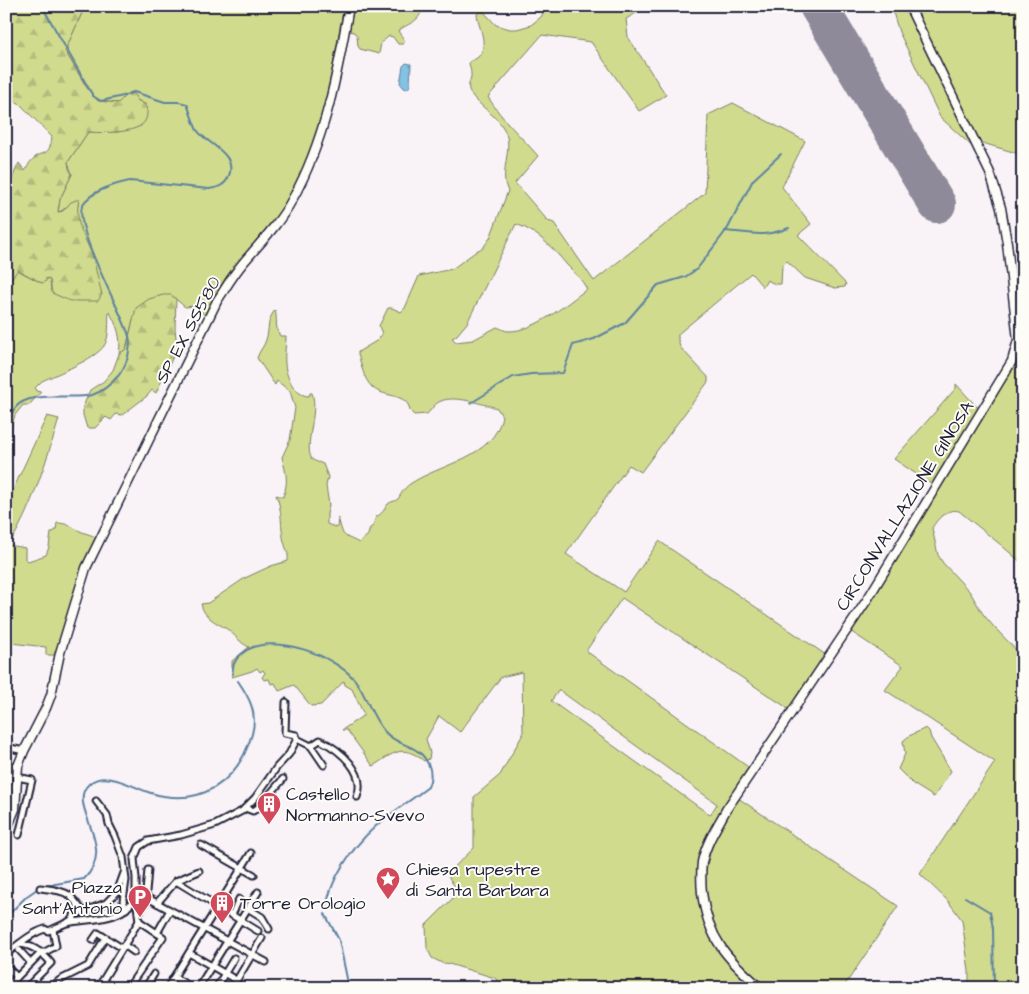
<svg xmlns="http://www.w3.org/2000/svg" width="1029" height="994" viewBox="0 0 1029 994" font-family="'Architects Daughter',sans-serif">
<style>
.green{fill:#d1db8e;stroke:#7a7e64;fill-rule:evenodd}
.forest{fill:url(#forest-firs);stroke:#7a7e64}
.water{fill:url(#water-ripples);stroke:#5d82a0}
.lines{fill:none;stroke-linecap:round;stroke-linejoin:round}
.stream{stroke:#5d82a0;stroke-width:2}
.runway{stroke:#8e8a99;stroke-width:38}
.street-casing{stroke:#22223b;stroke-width:9}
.secondary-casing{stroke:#22223b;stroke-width:11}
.street{stroke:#fdfcf7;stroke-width:5}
.secondary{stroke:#fdfcf7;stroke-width:8}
.labels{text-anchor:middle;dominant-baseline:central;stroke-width:4;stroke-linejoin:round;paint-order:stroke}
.street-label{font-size:18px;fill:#22223b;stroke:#fdfcf7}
.poi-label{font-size:18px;fill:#22223b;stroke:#fdfcf7;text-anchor:start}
</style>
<defs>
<pattern id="forest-firs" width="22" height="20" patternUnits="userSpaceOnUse" patternTransform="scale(1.25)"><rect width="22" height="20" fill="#d1db8e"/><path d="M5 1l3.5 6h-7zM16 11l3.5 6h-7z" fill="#b3bc7b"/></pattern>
<pattern id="water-ripples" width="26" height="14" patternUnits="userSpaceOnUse" patternTransform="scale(1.25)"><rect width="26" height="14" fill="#84c2e4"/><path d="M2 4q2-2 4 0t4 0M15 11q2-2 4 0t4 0" fill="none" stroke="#72a6c4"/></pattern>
</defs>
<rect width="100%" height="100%" fill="#f9f2f7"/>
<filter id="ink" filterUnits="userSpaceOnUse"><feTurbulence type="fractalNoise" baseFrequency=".02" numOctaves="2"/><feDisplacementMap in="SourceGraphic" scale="10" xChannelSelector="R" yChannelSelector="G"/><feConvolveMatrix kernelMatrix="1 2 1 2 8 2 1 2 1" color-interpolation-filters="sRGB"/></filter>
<g filter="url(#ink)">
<g class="green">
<path d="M85,6H344L322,125L292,197L270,227L226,277L205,315L194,306L185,307L171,295L133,319L126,349L119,354C122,338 117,325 109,311C108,322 110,337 104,346C95,359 57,374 42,381L35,388L36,391L41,392L29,405H23L15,415L12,425L9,490L12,492L47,416L59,419C47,459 31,510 9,545L25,548V559L28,561L46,555L49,547L51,533L56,530L57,523C67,523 72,527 80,531C88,535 94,534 99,541L57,655H46V647L11,643L12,648L6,647V285L17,270L42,283L46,278L50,280L51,291L95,271L92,255L80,230L76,213L79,200C68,202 66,210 58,212L60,199L72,174L68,162L88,132H118L141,126L146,105L137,100L133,92L128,93L118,103L98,101L87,88L65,51Z"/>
<path d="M352,6H422C421,23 409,22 398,31L405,41L403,44H398L393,37L389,36L381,43L379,54L360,49L358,46L357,36L354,32L348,31Z"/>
<path d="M543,6H648L626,19L628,37L666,95L639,111L591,42L542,35L488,97C503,121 520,135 538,156L515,183L548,221L554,223L594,281L705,193L708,115L733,103L805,141L782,187L811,224L798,235L846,284L845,287L835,288L805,278L787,261L782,266L781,284H775L767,280L763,287L751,273L678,334V340L680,347L708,377V382L641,472L629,465L566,554L624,592L659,541L826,655L789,711L786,707L622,598L586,651L751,769L702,854L706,924L757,988H495L497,980L495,978L446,963L444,964L432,958L427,948L426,925L454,897L456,889L447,874L474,848V797L500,775L523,734L522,672L501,677L460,732L439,716L426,739L430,753L429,759L424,761C402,743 394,753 373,766L347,730H342L364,715L352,689L345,685L344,681L321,705L311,706L294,685L279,691L275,683L271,684L269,679L264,680L262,677L265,673L263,670L260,672L257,668L252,671L232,677V661L249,647C240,643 235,635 227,629C216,622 204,618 201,604L208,603L245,578L271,566L288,561C289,554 286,549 284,542C280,527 283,510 276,495L283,497C289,480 286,474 282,457L290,440L295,408L290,391L277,381L275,385L257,358C259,351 264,347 266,340C270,328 266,322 275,310C278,321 274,325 280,336H286C286,345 284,355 285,364C286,377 295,396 309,396L310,393H312C319,412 303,447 312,459C315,462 319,462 323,464L328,477L326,486L329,505L327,514V524L337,528L338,518C340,523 340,526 342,531C344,538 353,539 359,543L368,535L370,528L373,526L376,517C384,512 382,512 388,504C391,501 395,502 398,499C402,493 403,489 410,484C439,464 495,458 502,416L497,408C482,404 455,395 441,401C435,403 432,409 427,414L414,415L410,411C408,392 382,398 372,387C363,378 362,366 358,354V352L378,340L382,334L379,326L388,308H392L401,312L405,308L419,276L452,269L478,250L483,248L490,238L508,191C499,175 511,153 507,137C503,118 477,106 470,92C466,85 472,80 471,73C471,70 469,66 469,62C472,60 477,59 479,56C489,43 478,27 477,14L482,10L496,25L510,29H517L531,25L541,17L543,13ZM516,224C538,232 552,247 567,265C574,272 582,280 587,289C566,304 535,332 508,331C505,331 500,328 497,327L473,340L456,342L452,338L456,336L467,323ZM559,690L717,804L710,815L551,701Z"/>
<polygon points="891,6 905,6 976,150 940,117 899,32"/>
<polygon points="911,6 1023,6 1023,155 979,142"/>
<path d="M1023,258V564L1001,545L959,511C947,508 938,518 932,528L938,555L943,563L970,592L983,614L994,627L1023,657V988H969V971L962,920L948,901L920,874L995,762L885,690L903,666L850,631L1016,357L1012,273Z"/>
<polygon points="956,384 977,407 981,408 934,486 894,459 956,388"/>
<polygon points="926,728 929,731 931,738 951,771 934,797 913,784 898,769 905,754 903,741 909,736"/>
<polygon points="738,798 898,906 843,988 766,988 749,974 722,944 707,908 705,873 714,838"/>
</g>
<g class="forest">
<path d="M6,6H85L65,51L87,88L98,101L118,103L128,93L133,92L137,100L146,105C147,110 148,116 145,121C138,134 101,133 88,132L68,162L69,169L72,174L60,199L58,212L63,211L71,202L79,199C74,224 84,234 92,255C96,268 98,281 102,294L98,301H70L52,293L50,280L46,278V281L42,283L18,270L6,285C6,245 0,198 19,163L25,171C27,168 29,163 32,160C43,149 49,159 52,137L19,103L13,101L6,108Z"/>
<polygon points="163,295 171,295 176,299 175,328 177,348 156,393 152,390 147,396 122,415 116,414 111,420 106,417 95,428 87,428 83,415 83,407 90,390 104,381 113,370 119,354 126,349 136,308 149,299"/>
</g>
<polygon class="water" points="406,63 411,64 410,86 407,89 404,88 400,83 403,66"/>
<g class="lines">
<g class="stream">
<path d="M725,231C752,233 762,238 789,228"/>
<polyline points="471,403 513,377 531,374 563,373 573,345 594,339 625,323 658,285 685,277 697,269 728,228 753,180 781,154"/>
<path d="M6,472C7,456 5,421 15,408C29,390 71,400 92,395C103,392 112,383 119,375C124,368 128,360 129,351C130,346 130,340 129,336C122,312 71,224 83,204C92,191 115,184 130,181L209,189C217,188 224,186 228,178C240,154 206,144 197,130C194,125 190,111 187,104L179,102H165L134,92L123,96L101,101L93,96L42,6"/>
<path d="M233,674C231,663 238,656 247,650C276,633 335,656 355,680C367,696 371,717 385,732C399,748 420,743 429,766C432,774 431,780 428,787C414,798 400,807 387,817C359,838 330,875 326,910"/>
<path d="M44,886L84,879C119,846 65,805 89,784C106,769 134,788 151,793C201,808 238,782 252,734C258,713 249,697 238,681"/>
<polyline points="965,897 990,912 993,928 994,988"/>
<polyline points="325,914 339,940 349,988"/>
<polyline points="6,917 27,896 40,887"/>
<polyline points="868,982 871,988"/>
</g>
<polyline class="runway" points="818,6 937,204"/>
<defs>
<g id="street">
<polyline points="286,702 285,733 296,735 297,739 311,746 324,765"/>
<path d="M311,746L320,740C340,750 367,772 357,797"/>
<polyline points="6,747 24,751"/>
<polyline points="6,764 18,766"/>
<polyline points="17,777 32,780 19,835"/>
<polyline points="6,786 16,787"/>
<polyline points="96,801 107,815 109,824 115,836 123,857 126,880 123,901 126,909"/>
<polyline points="245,808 253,811 259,807 283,779"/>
<polyline points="6,809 15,809"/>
<polyline points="201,845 254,875"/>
<polyline points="176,881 258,931"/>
<path d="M40,888C49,889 62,890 69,895C74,899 78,906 83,911"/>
<polyline points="146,897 266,962"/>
<polyline points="157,903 176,881 199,871"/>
<polyline points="249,909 262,917 269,929"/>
<polyline points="139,913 145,903 148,870"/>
<polyline points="232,915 239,899"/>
<polyline points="139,921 136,898 136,878 134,859 139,847 148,841 181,835 215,825 242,811 255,798 277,767 289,754 297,739"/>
<polyline points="68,922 74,918 74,915 106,903 117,892 124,873"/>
<polyline points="157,933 170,910"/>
<polyline points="93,940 98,933 122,948"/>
<path d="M19,944C33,945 43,953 51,963L26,988"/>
<polyline points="124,945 134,952"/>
<polyline points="19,950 31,963"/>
<polyline points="43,953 56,946 53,930"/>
<polyline points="189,953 236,980"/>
<path d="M6,954C18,945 31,933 45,929L48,931C54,929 61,925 67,923C90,918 122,922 135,898"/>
<polyline points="6,966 17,977"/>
<polyline points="174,977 192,988"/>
<polyline points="102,981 114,988"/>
<polyline points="6,988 42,952"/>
<polyline points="50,988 60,980 88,966 102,943 107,938"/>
<polyline points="98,988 139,921"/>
<polyline points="128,988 163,937 139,921"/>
<polyline points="145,988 154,974"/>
<polyline points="167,988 251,853"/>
<polyline points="198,988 258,892"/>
<polyline points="216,988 234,958"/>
<polyline points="232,988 262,938"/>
</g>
<g id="secondary">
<path d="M6,831L15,809L18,766L24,751L46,708L51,695L60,653L86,568L217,301C225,289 233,275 243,263C260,243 279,224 292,200C325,141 338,72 349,6"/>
<path d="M761,988C727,959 708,939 702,893C701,883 701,872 702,862C706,843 717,827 726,810L867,600L1012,361L1018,340L1007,243L1001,208L990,173L909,6"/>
</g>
</defs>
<use href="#street" class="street-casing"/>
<use href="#secondary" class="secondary-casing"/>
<use href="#street" class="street"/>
<use href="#secondary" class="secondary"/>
</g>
</g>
<defs>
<symbol id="building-pin" viewBox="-11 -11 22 30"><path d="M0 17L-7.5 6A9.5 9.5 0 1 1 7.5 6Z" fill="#d1495b" stroke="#fdfcf7"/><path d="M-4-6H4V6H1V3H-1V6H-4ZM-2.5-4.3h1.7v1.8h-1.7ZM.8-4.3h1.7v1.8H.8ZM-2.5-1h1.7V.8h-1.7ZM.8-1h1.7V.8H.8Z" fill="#fff"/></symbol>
<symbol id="sight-pin" viewBox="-11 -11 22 30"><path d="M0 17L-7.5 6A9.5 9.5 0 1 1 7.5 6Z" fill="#d1495b" stroke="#fdfcf7"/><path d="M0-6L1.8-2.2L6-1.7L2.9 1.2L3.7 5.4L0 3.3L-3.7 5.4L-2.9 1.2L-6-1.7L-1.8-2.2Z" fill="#fff"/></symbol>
<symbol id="parking-pin" viewBox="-11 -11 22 30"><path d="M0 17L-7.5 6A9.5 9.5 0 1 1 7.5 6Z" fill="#d1495b" stroke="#fdfcf7"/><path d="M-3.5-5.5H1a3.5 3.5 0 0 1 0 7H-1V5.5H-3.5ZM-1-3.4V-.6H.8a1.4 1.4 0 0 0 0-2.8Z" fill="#fff"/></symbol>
</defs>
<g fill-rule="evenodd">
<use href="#building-pin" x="255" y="790" width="28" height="38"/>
<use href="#sight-pin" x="374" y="865" width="28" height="38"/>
<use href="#parking-pin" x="126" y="883" width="28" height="38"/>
<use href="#building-pin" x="208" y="889" width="28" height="38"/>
</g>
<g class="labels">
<g class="street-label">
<text transform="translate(188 330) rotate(-62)">SP EX SS580</text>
<text transform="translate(905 506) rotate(-58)">CIRCONVALLAZIONE GINOSA</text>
</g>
<g class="poi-label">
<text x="286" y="794">Castello<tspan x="286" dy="21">Normanno-Svevo</tspan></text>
<text x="406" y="869">Chiesa rupestre<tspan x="406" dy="21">di Santa Barbara</tspan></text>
<text x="122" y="887" text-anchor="end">Piazza<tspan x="122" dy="21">Sant'Antonio</tspan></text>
<text x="240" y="903">Torre Orologio</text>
</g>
</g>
<rect width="1029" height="994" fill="none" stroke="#fdfcf7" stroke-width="25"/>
<rect x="12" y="12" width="1004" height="969" fill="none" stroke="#22223b" stroke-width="2" filter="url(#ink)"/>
</svg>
